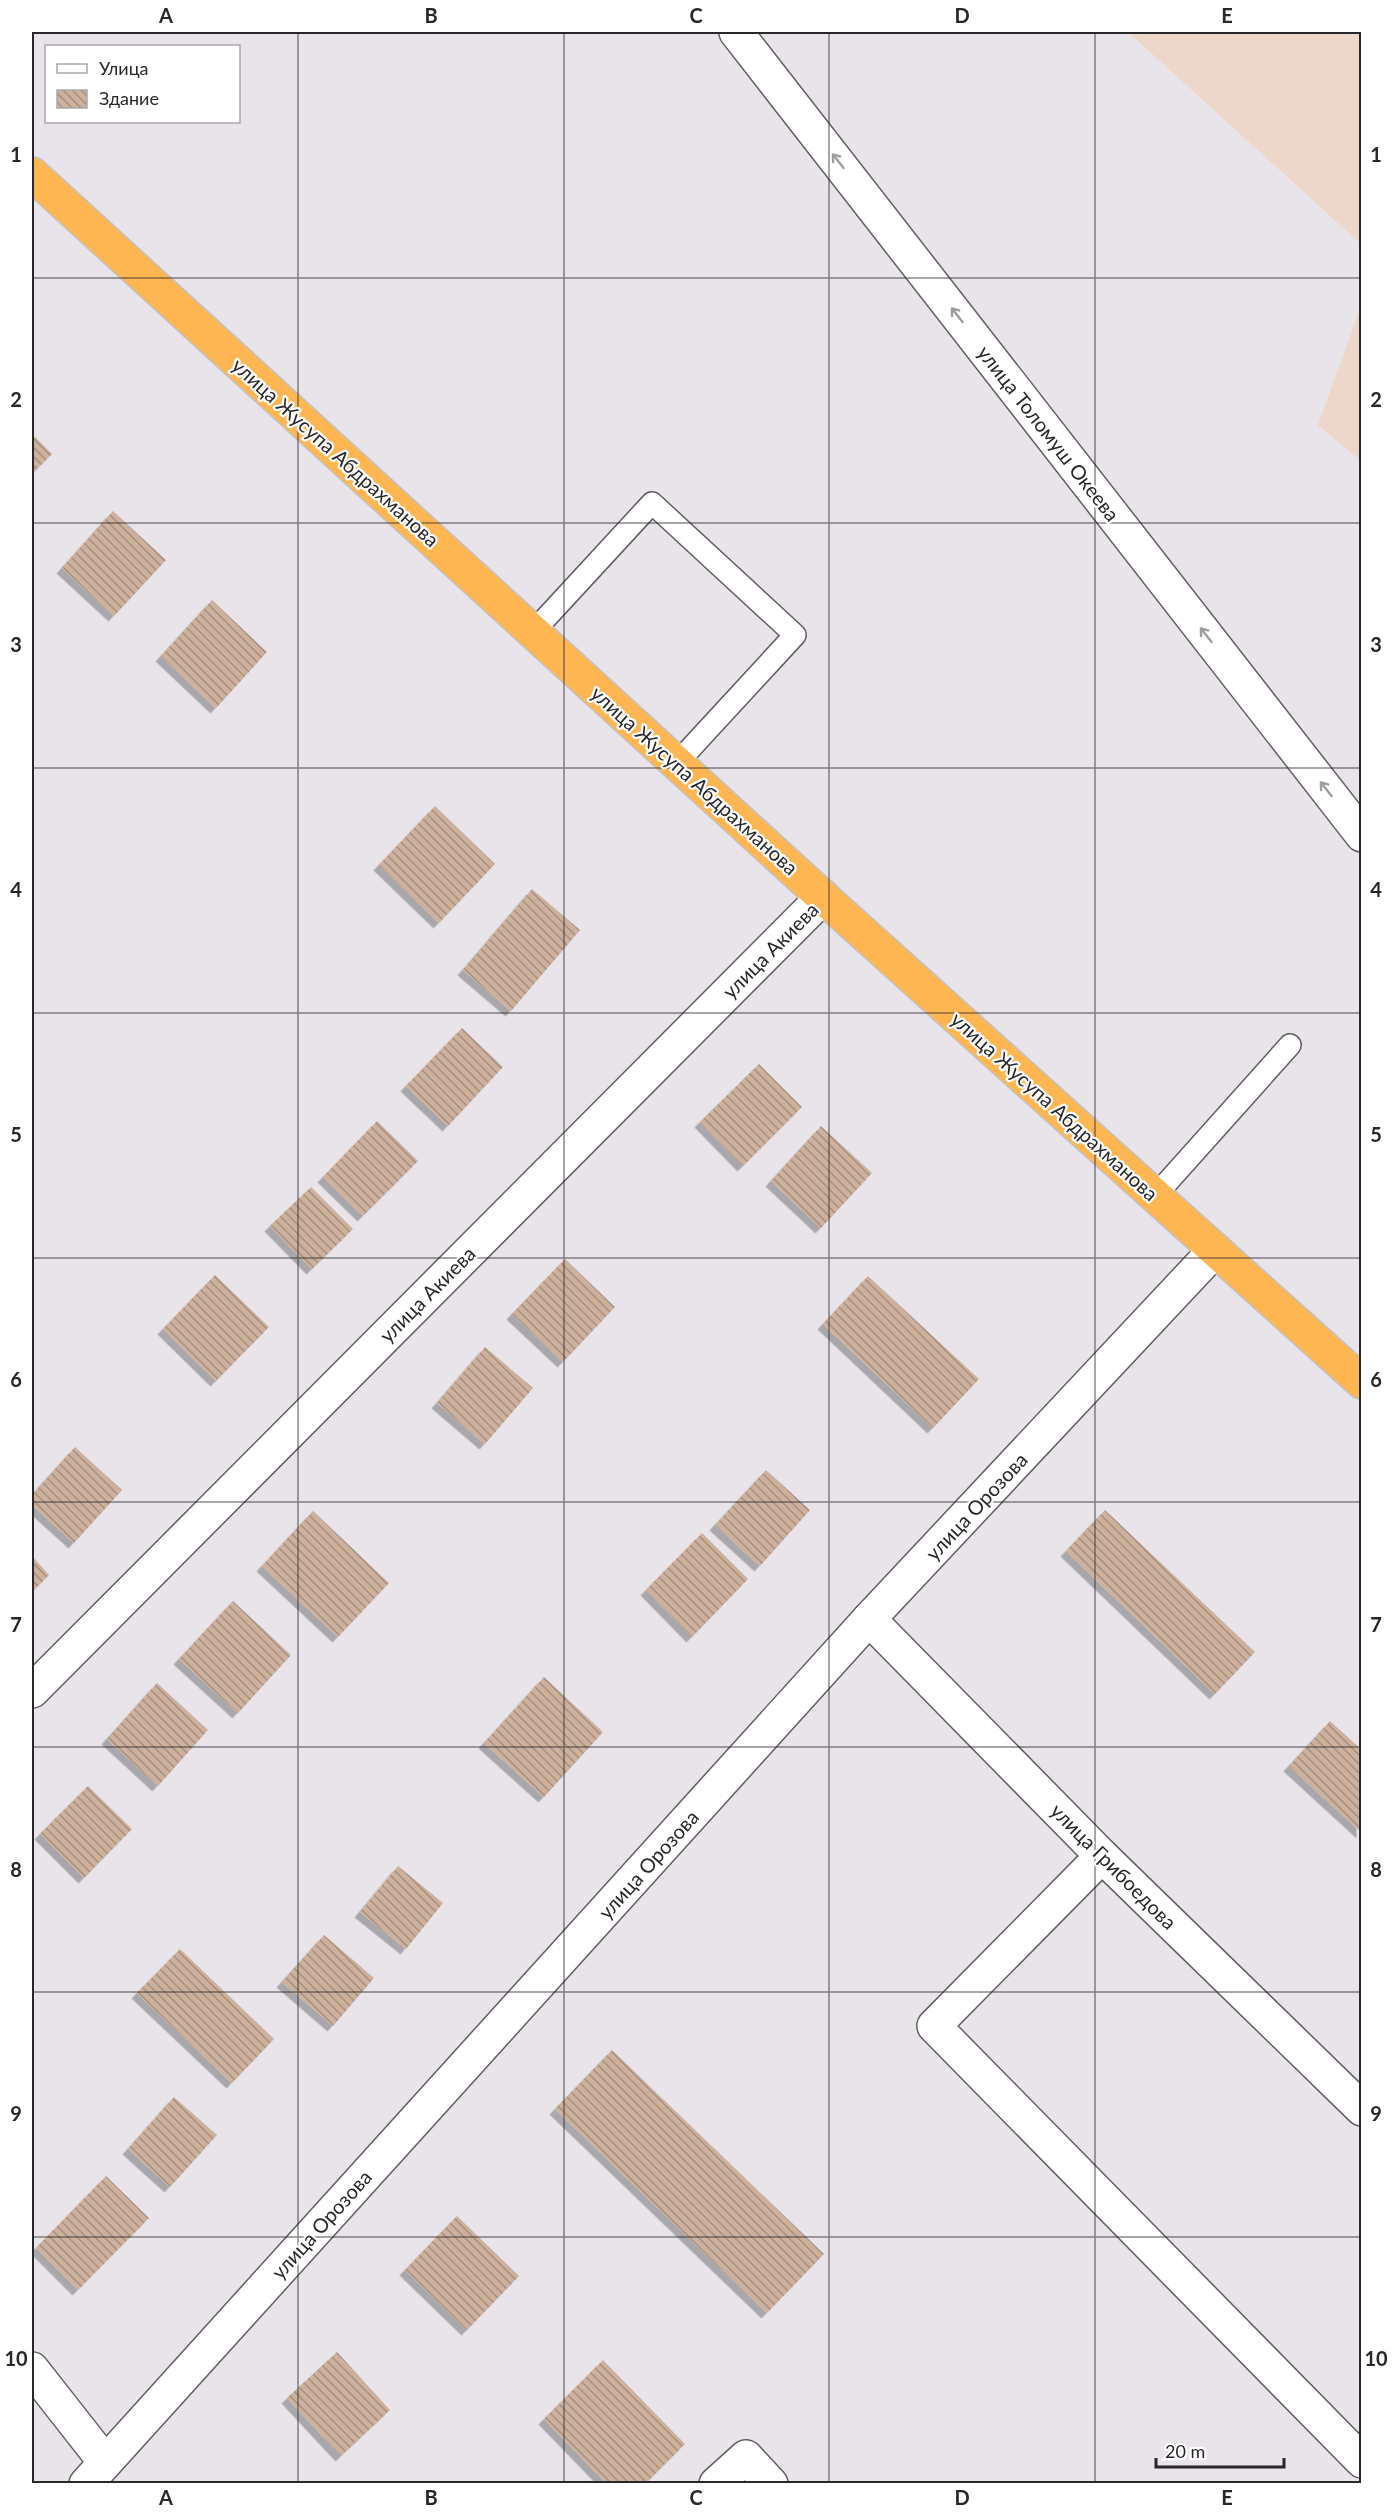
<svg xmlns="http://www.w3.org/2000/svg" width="1393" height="2515" viewBox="0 0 1393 2515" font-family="Lato,sans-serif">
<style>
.industrial{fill:#edd7ca}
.building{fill:url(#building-back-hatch);filter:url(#shadow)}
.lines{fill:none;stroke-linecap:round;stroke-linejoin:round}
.lane-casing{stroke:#625e63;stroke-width:24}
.street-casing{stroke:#625e63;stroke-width:36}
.secondary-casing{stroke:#625e63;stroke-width:36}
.highway-casing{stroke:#c3c3c3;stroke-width:36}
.lane{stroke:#fff;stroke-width:21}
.street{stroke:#fff;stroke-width:33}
.secondary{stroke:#fff;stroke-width:33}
.highway{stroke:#fdb652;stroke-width:33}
.oneway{stroke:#9e9e9f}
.grid{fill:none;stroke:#282729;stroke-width:1.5;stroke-opacity:0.55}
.labels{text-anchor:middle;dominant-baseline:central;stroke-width:4.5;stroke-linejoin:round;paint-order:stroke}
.street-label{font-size:20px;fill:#282729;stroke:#fff}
.neatline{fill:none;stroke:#282729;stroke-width:2}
.grid-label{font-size:20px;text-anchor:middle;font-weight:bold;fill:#282729}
</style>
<defs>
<pattern id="building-back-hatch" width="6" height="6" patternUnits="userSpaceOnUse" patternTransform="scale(1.5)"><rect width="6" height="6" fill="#cdb19c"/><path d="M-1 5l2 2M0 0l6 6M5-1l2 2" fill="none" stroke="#a6907f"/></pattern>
<filter id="shadow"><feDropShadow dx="-5.5" dy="5.5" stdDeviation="0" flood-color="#0004"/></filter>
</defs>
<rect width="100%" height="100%" fill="#e8e4ea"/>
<g class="industrial">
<polygon points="1128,32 1361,32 1361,244"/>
<polygon points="1361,306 1361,461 1318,425"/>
</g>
<g class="building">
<polygon points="32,434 52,454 32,474"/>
<polygon points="113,511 166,560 114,616 62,568"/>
<polygon points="212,600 267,652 216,708 161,656"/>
<polygon points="435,806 495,864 439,923 379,865"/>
<polygon points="532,889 580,930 511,1011 463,970"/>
<polygon points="462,1028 503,1067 448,1126 406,1086"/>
<polygon points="759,1064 802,1107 743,1166 700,1122"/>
<polygon points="377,1121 418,1161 363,1216 323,1177"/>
<polygon points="821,1126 872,1173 821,1228 771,1181"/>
<polygon points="311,1187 353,1229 312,1269 270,1226"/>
<polygon points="565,1259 615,1307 563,1362 512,1314"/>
<polygon points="215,1275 269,1327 216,1381 163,1329"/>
<polygon points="868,1276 979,1379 933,1428 823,1324"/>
<polygon points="485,1347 533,1388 485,1444 437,1403"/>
<polygon points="75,1447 122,1490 74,1543 32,1505 32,1495"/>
<polygon points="766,1470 810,1510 760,1566 715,1525"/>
<polygon points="1105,1510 1255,1652 1215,1694 1066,1551"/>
<polygon points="313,1511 389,1583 338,1637 262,1566"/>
<polygon points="702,1533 748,1579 692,1637 646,1590"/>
<polygon points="32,1556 49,1575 32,1592"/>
<polygon points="233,1601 291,1655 238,1713 179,1659"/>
<polygon points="544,1677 603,1732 544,1797 484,1743"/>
<polygon points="157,1683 208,1730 158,1786 107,1739"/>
<polygon points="1330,1721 1362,1750 1362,1833 1289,1766"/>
<polygon points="88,1786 132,1829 84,1878 40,1834"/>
<polygon points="398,1866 443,1903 406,1949 360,1912"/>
<polygon points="324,1935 374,1978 333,2026 282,1982"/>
<polygon points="180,1949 274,2039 232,2083 137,1993"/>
<polygon points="612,2050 824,2254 767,2313 555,2109"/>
<polygon points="174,2097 217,2135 170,2187 128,2149"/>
<polygon points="106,2176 149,2218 78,2290 36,2248"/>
<polygon points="457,2216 519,2276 467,2330 405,2270"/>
<polygon points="337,2352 390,2410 341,2456 287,2398"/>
<polygon points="603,2360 685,2444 645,2484 607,2484 544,2419"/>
</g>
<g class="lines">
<defs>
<g id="lane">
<polyline points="533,632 652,503 795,635 677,763"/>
<polyline points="1155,1196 1290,1045"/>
</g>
<g id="street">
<polyline points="869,1619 1102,1856 1362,2109"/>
<polyline points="32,1691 823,897"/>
<polyline points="1102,1856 934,2026 1362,2461"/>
<polyline points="32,2369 105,2462"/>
<polyline points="86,2484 869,1619 1215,1250"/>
<polyline points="716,2484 746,2457 771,2484"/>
</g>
<polyline id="secondary" points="736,32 1362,835"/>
<polyline id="highway" points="32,174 823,897 1362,1382"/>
</defs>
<use href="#lane" class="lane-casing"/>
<use href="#street" class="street-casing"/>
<use href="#secondary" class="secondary-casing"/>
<use href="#highway" class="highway-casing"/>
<use href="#lane" class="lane"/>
<use href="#street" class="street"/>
<use href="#secondary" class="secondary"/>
<use href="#highway" class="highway"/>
</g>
<defs><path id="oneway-shaft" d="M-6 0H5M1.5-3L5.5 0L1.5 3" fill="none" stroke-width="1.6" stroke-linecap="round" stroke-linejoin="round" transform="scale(1.5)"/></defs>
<g class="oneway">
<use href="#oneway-shaft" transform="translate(838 161) rotate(-128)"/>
<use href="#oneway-shaft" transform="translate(957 315) rotate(-128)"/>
<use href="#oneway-shaft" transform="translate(1206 635) rotate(-128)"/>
<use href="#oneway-shaft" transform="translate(1326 789) rotate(-128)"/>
</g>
<path class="grid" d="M298,32V2484M564,32V2484M829,32V2484M1095,32V2484M32,278H1362M32,523H1362M32,768H1362M32,1013H1362M32,1258H1362M32,1502H1362M32,1747H1362M32,1992H1362M32,2237H1362"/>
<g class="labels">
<g class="street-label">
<text transform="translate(1049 433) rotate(52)">улица Толомуш Океева</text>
<text transform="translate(336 452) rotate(42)">улица Жусупа Абдрахманова</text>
<text transform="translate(695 780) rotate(42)">улица Жусупа Абдрахманова</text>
<text transform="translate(770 950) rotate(-45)">улица Акиева</text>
<text transform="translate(1055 1106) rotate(42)">улица Жусупа Абдрахманова</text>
<text transform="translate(427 1294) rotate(-45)">улица Акиева</text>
<text transform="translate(976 1506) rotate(-47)">улица Орозова</text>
<text transform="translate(648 1864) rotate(-48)">улица Орозова</text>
<text transform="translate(1114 1866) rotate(45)">улица Грибоедова</text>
<text transform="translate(321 2224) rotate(-48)">улица Орозова</text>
</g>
</g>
<rect width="1393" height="2515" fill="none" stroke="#ffffff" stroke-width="66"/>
<rect x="45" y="45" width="195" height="78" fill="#ffffff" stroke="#a9a9a9" stroke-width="1.5"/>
<rect x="57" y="64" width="30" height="9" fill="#ffffff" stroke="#a9a9a9" stroke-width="1.5"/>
<text x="99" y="75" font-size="18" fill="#282729">Улица</text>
<rect x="57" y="90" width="30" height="18" fill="url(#building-back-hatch)" stroke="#a9a9a9" stroke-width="1.5"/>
<text x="99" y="105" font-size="18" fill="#282729">Здание</text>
<path d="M1156 2458v9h128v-9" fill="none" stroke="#282729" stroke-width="3"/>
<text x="1165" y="2458" font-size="18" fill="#282729" stroke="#ffffff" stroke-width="4.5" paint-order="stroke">20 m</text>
<rect x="33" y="33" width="1327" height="2449" class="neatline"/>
<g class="grid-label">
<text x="166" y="23">A</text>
<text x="431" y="23">B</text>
<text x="696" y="23">C</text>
<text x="962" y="23">D</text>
<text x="1227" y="23">E</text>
<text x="16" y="162">1</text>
<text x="1376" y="162">1</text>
<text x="16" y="407">2</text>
<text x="1376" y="407">2</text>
<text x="16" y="652">3</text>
<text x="1376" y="652">3</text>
<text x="16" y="897">4</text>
<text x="1376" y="897">4</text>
<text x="16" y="1142">5</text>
<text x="1376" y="1142">5</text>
<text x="16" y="1387">6</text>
<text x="1376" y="1387">6</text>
<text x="16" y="1632">7</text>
<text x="1376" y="1632">7</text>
<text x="16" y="1877">8</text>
<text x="1376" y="1877">8</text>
<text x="16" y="2121">9</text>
<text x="1376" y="2121">9</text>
<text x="16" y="2366">10</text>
<text x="1376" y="2366">10</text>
<text x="166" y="2505">A</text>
<text x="431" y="2505">B</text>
<text x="696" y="2505">C</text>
<text x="962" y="2505">D</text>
<text x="1227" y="2505">E</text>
</g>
</svg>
